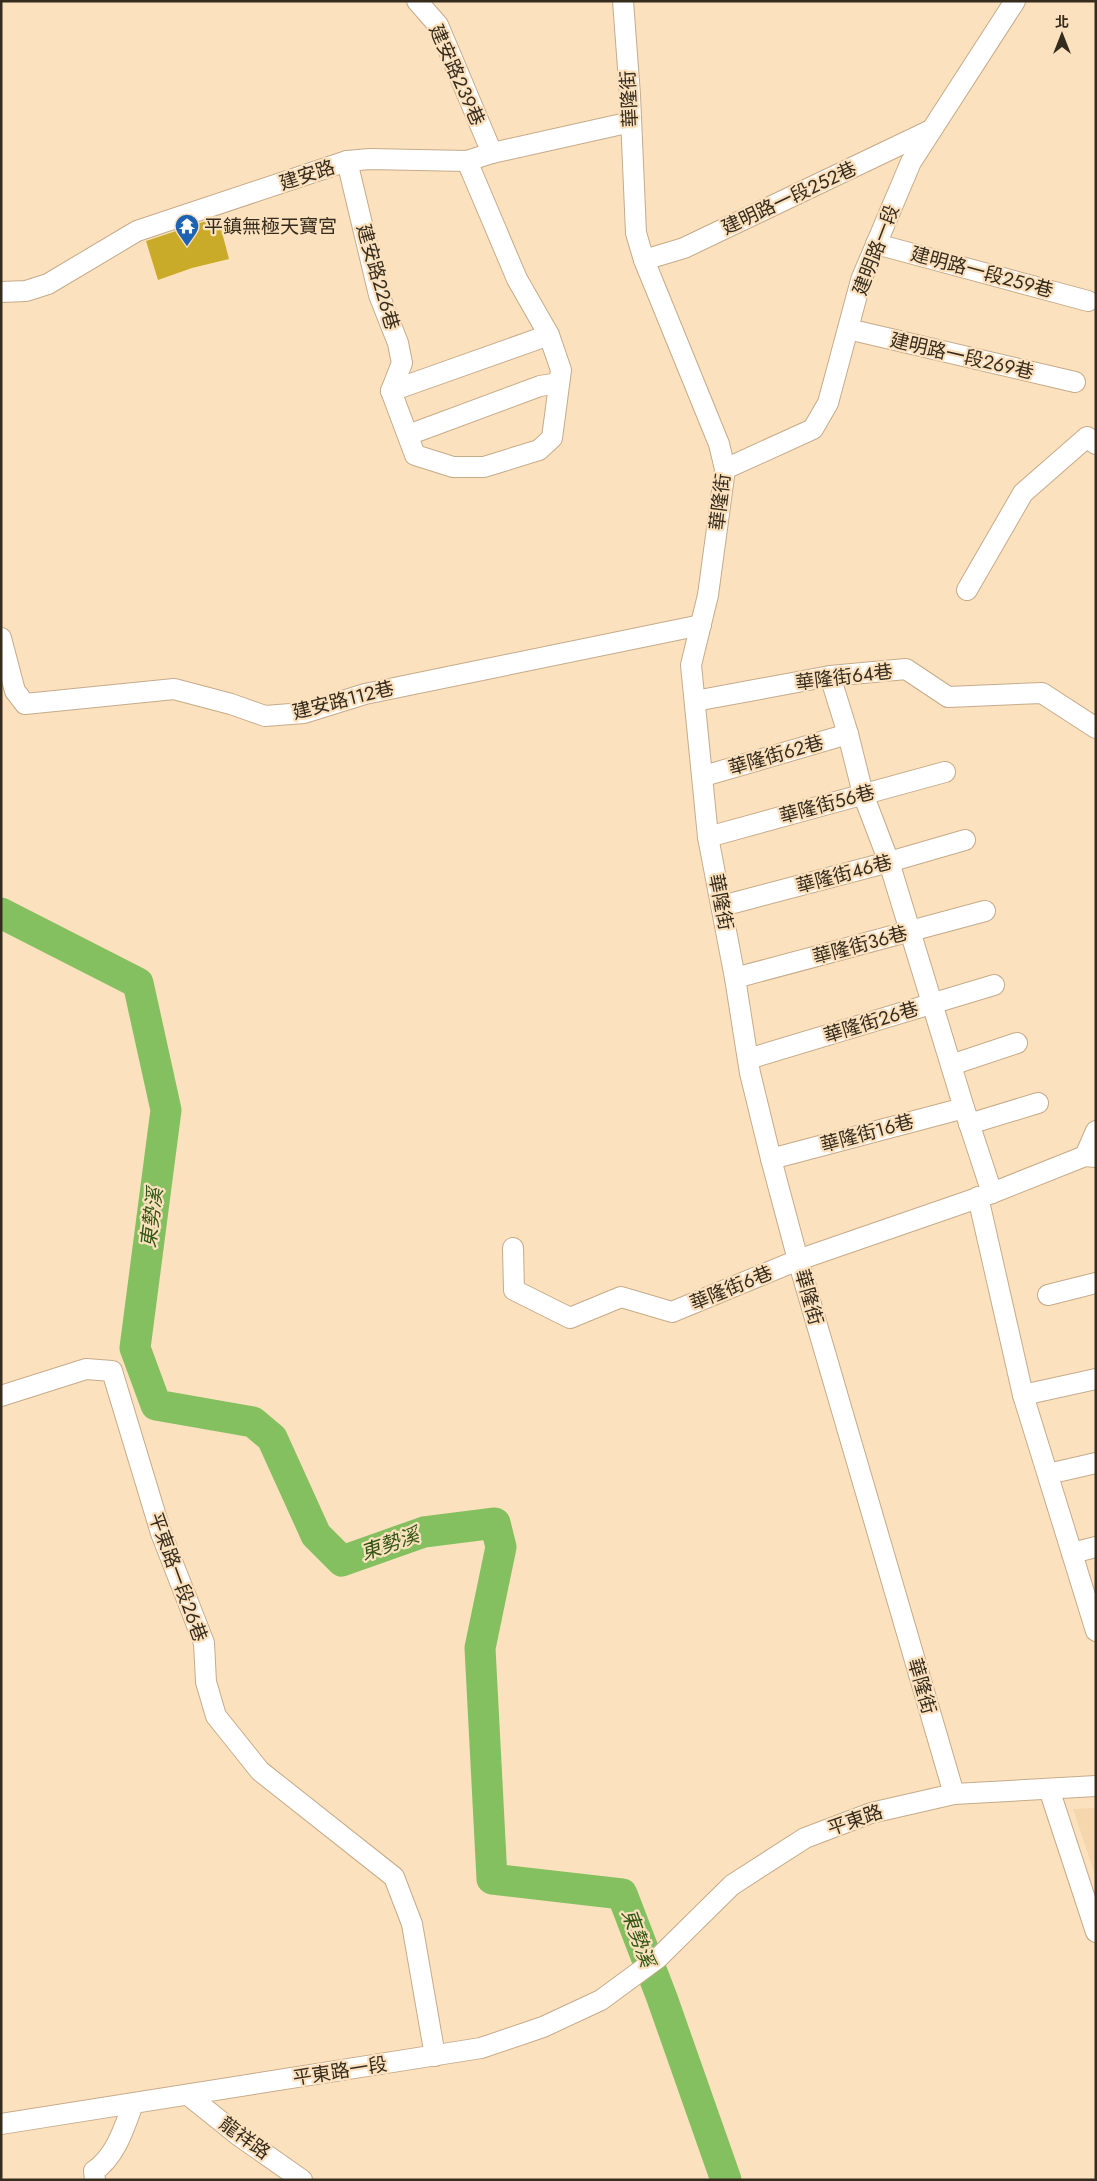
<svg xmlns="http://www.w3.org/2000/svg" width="1097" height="2181" viewBox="0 0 1097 2181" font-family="Jost,'Noto Sans TC',sans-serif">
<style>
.built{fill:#f5d6ad}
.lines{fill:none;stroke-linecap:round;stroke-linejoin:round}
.river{stroke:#84c060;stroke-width:31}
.building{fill:#caab29}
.minor-casing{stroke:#c5ab8a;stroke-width:22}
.minor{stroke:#fff;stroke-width:20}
.labels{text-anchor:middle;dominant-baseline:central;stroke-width:4.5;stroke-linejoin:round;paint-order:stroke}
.street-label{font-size:19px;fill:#352c1e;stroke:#fce1be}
.poi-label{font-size:19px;fill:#352c1e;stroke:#fce1be;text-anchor:start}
.water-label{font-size:20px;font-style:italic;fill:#2f5512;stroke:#fce1be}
</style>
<rect width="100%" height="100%" fill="#fce1be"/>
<polygon class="built" points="1096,1808 1096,1878 1073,1809"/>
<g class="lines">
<polyline class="river" points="1,913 138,983 166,1110 135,1348 156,1405 253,1422 272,1438 316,1535 342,1561 424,1532 495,1523 501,1547 480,1648 492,1879 622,1894 662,1998 726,2180"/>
</g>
<polygon class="building" points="218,217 229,259 192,268 158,280 146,241"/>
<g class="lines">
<defs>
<g id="minor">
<polyline points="417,1 438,25 492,153"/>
<polyline points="623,1 630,95 636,233 644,260 719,444 725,469 708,595 691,665 708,837 735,978 750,1073 771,1159 798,1260 954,1794"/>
<polyline points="347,161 379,295 398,343 402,363 391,391 415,455 453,467 484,467 539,450 552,438 561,370 549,335 517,279 467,161"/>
<polyline points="876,244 1088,301"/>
<polyline points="644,260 684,248 931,130"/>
<polyline points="1,292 26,291 48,284 137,231 347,161 370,159 467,161 492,153 631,122"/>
<polyline points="848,329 1075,382"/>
<polyline points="391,391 549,335"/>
<polyline points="408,435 540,386 559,383"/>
<polyline points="725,469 813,429 828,403 861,280 911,162 1015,1"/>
<polyline points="967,590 1023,493 1087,437 1096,444"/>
<polyline points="1,638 15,691 25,704 174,689 231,704 265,716 304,713 365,694 701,625"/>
<polyline points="830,676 848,734 863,794 889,862 964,1108 992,1193"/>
<polyline points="695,701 830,676 906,669 948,697 1042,693 1096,728"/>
<polyline points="704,776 848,734"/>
<polyline points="708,837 945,772"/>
<polyline points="722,906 889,862 965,840"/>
<polyline points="735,978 985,911"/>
<polyline points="748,1059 994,985"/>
<polyline points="951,1065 1017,1043"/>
<polyline points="969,1124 1038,1103"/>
<polyline points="1085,1156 1096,1131"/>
<polyline points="771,1159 964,1108"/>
<polyline points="978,1197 1023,1395 1096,1631"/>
<polyline points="513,1248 514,1290 570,1318 621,1297 672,1312 798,1260 992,1193 1085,1156 1096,1157"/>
<polyline points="1048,1295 1096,1283"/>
<polyline points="1023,1395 1096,1379"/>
<polyline points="1,1396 86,1369 112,1371 161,1533 204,1643 206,1682 216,1716 260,1771 394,1877 412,1924 435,2056"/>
<polyline points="1048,1474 1096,1463"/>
<polyline points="1072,1553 1096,1547"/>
<polyline points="1049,1789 1096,1932"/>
<polyline points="188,2095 238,2135 302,2180"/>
<polyline points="1,2124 481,2048 543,2027 601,2000 658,1958 732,1885 805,1838 871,1813 954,1794 1096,1786"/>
<path d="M95,2180L94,2171C116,2156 124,2128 133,2104"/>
</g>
</defs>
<use href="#minor" class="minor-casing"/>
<use href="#minor" class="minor"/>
</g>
<defs>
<symbol id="temple-pin" viewBox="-11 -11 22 30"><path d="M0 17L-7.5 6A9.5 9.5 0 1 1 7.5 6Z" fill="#1c63b3" stroke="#fce1be"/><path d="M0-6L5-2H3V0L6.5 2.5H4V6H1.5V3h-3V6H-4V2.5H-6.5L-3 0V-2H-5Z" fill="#fff"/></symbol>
</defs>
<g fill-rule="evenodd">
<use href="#temple-pin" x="173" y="212" width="28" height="38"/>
</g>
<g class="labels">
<g class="street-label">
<text transform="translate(457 75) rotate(66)">建安路239巷</text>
<text transform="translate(629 99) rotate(-93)">華隆街</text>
<text transform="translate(307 175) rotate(-18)">建安路</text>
<text transform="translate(789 198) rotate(-25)">建明路一段252巷</text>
<text transform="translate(876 250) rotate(-69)">建明路一段</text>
<text transform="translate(982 272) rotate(15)">建明路一段259巷</text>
<text transform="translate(378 277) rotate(74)">建安路226巷</text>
<text transform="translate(962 356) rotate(13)">建明路一段269巷</text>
<text transform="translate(720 502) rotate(-83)">華隆街</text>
<text transform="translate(844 677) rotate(-7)">華隆街64巷</text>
<text transform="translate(343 700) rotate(-14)">建安路112巷</text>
<text transform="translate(776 755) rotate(-16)">華隆街62巷</text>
<text transform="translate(827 804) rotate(-15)">華隆街56巷</text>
<text transform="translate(844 874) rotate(-15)">華隆街46巷</text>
<text transform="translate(721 902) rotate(79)">華隆街</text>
<text transform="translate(860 945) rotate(-15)">華隆街36巷</text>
<text transform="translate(871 1022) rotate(-17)">華隆街26巷</text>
<text transform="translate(867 1133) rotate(-15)">華隆街16巷</text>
<text transform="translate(731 1288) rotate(-22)">華隆街6巷</text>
<text transform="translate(809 1297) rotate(74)">華隆街</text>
<text transform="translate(178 1577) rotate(70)">平東路一段26巷</text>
<text transform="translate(922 1686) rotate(74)">華隆街</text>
<text transform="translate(855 1820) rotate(-19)">平東路</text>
<text transform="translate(340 2071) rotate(-9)">平東路一段</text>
<text transform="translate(245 2138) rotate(36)">龍祥路</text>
</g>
<g class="poi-label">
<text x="204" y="226">平鎮無極天寶宮</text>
</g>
<g class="water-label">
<text transform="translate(152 1218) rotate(-83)">東勢溪</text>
<text transform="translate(390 1544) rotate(-19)">東勢溪</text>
<text transform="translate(638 1938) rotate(70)">東勢溪</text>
</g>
</g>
<rect width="1097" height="2181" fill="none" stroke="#352c1e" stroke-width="5"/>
<g transform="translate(1062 35)" stroke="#fce1be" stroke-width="4" paint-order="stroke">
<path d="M0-4L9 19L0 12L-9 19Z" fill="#352c1e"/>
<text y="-8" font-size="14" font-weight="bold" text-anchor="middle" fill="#352c1e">北</text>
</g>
</svg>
